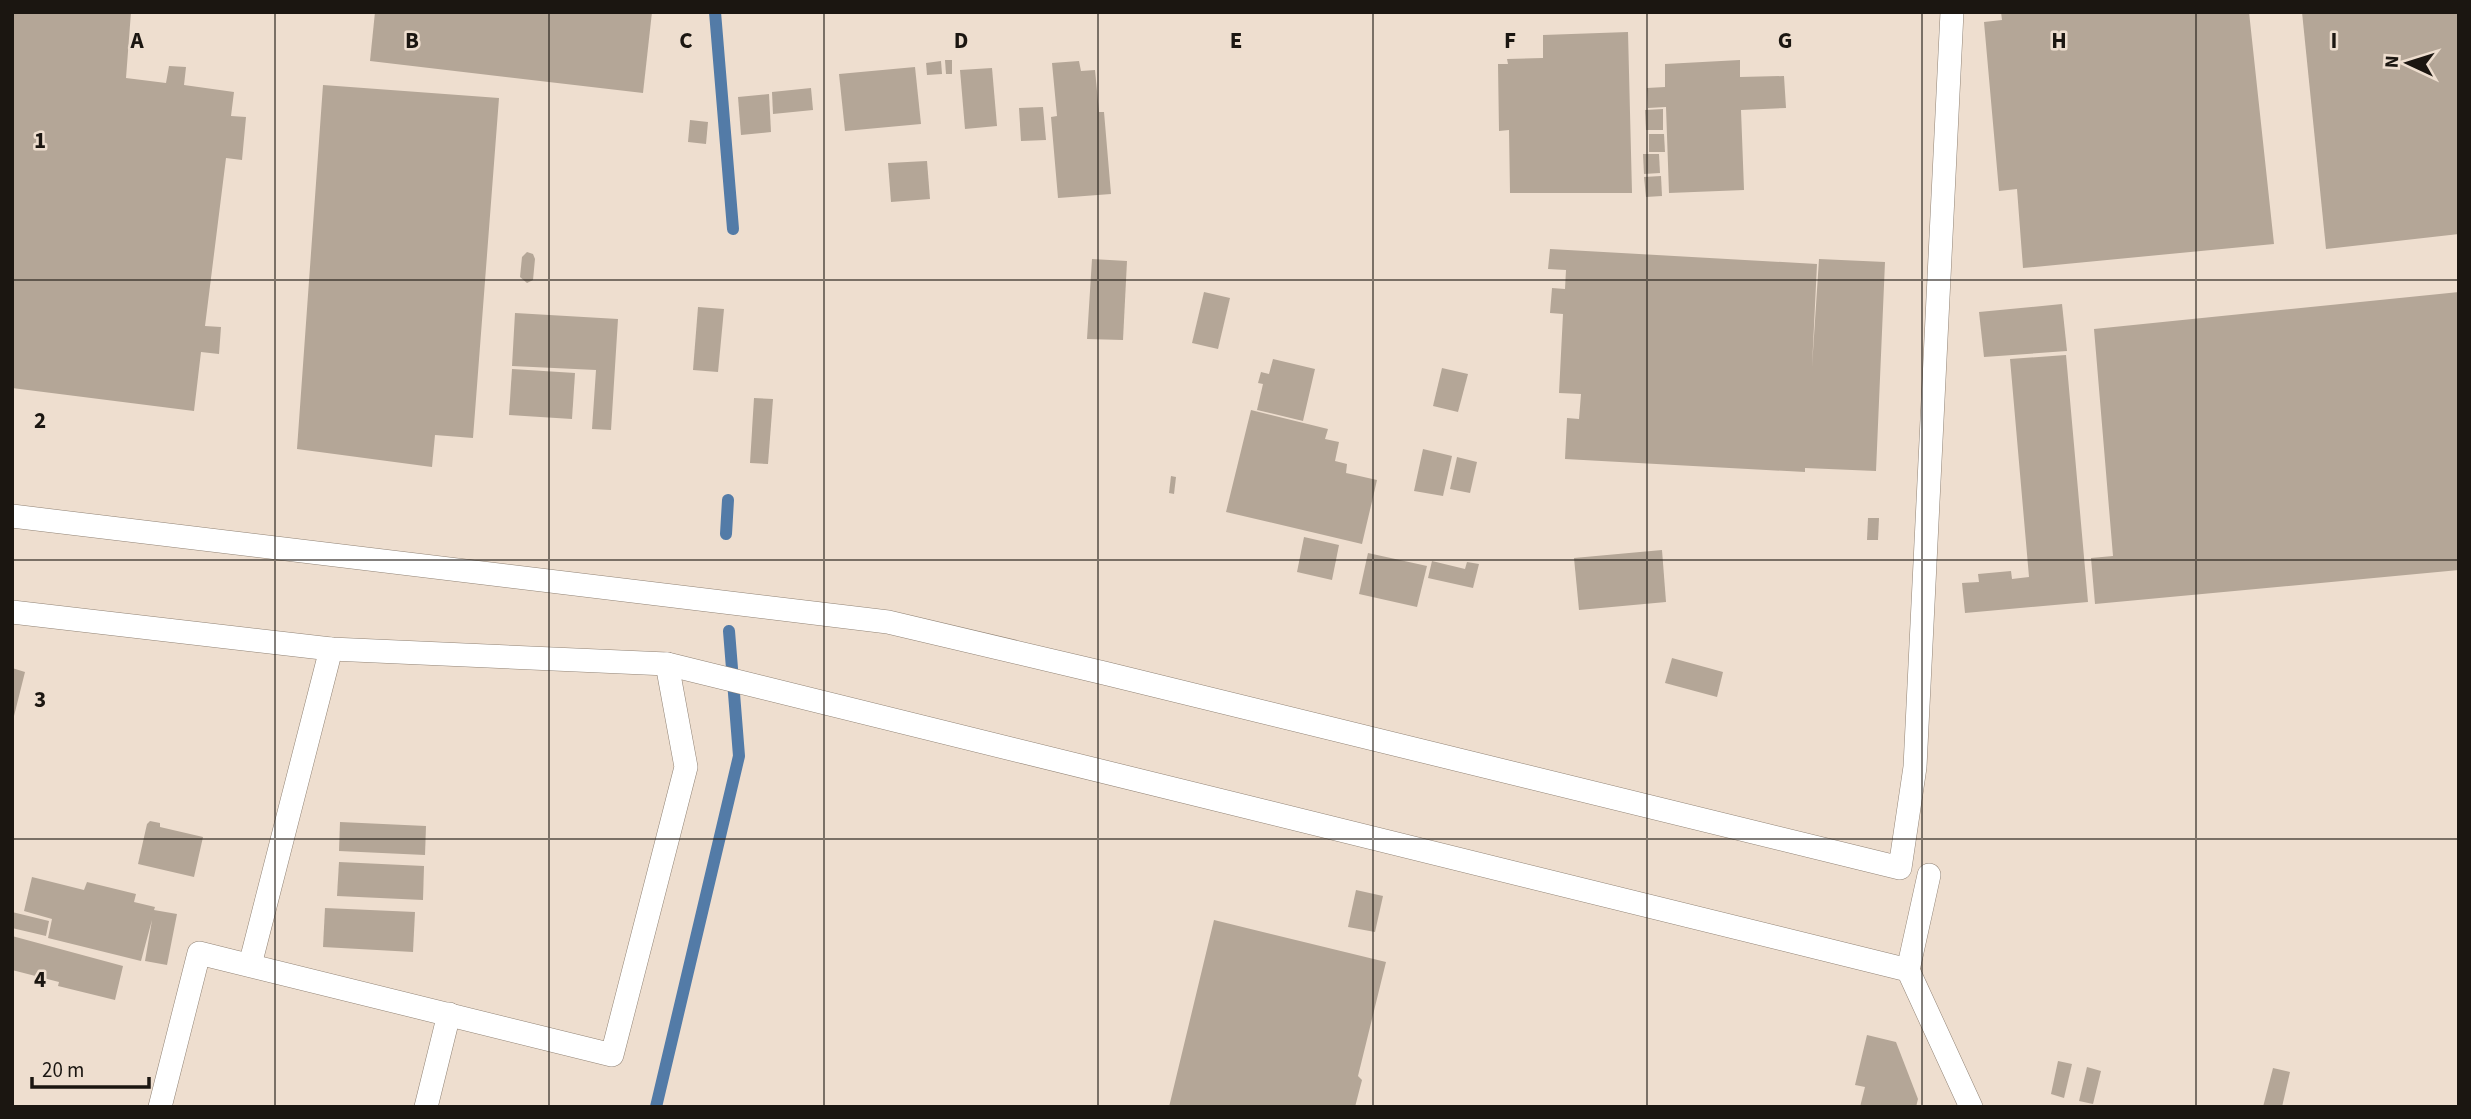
<svg xmlns="http://www.w3.org/2000/svg" width="2471" height="1119" viewBox="0 0 2471 1119" font-family="'Source Sans 3',sans-serif">
<style>
.lines{fill:none;stroke-linecap:round;stroke-linejoin:round}
.stream{stroke:#537ba7;stroke-width:12}
.building{fill:#b4a697}
.service-casing{stroke:#918375;stroke-width:24}
.service{stroke:#fff;stroke-width:23}
.grid{fill:none;stroke:#1b1611;stroke-width:2;stroke-opacity:0.55}
.grid-label{font-size:23px;text-anchor:middle;font-weight:bold;fill:#1b1611;stroke:#eedecf;stroke-width:5;stroke-linejoin:round;paint-order:stroke}
</style>
<rect width="100%" height="100%" fill="#eedecf"/>
<g class="lines">
<g class="stream">
<polyline points="715,12 733,229"/>
<polyline points="726,534 728,500"/>
<polyline points="656,1107 739,756 729,631"/>
</g>
</g>
<g class="building">
<polygon points="12,12 131,12 126,78 166,83 169,66 186,67 184,85 234,92 231,116 246,117 242,160 226,158 205,326 221,327 219,354 201,352 194,411 12,388"/>
<polygon points="375,12 652,12 643,93 370,61"/>
<polygon points="2001,12 2249,12 2274,244 2023,268 2017,189 1999,191 1984,22 2002,20"/>
<polygon points="2302,12 2459,12 2459,234 2326,249"/>
<polygon points="1628,32 1632,193 1510,193 1509,130 1499,131 1498,64 1508,64 1507,59 1543,58 1543,35"/>
<polygon points="945,60 952,60 952,74 946,74"/>
<polygon points="1740,60 1740,77 1784,76 1786,108 1741,110 1744,190 1669,193 1666,107 1648,108 1647,88 1665,87 1665,64"/>
<polygon points="941,61 942,74 927,75 926,63"/>
<polygon points="1079,61 1081,71 1095,70 1099,112 1104,112 1111,194 1058,198 1051,117 1057,116 1052,63"/>
<polygon points="915,67 921,124 845,131 839,74"/>
<polygon points="992,68 997,126 965,129 960,70"/>
<polygon points="323,85 499,98 473,438 435,435 432,467 297,449"/>
<polygon points="811,88 813,110 773,114 772,92"/>
<polygon points="769,94 771,132 741,135 738,97"/>
<polygon points="1043,107 1046,140 1021,141 1019,108"/>
<polygon points="1663,109 1663,130 1646,130 1645,110"/>
<polygon points="690,120 708,122 706,144 688,142"/>
<polygon points="1649,134 1664,134 1665,152 1649,152"/>
<polygon points="1643,154 1659,154 1660,173 1644,174"/>
<polygon points="927,161 930,199 891,202 888,163"/>
<polygon points="1661,176 1662,196 1646,197 1644,177"/>
<polygon points="1550,249 1817,264 1812,367 1819,259 1885,262 1876,471 1805,468 1805,472 1565,459 1567,418 1579,419 1581,394 1559,393 1563,314 1550,313 1552,288 1565,289 1566,270 1548,269"/>
<polygon points="527,252 533,254 535,259 533,280 527,283 520,277 522,257"/>
<polygon points="1092,259 1127,261 1123,340 1087,339"/>
<polygon points="1204,292 1230,298 1218,349 1192,343"/>
<polygon points="2459,292 2459,570 2095,604 2091,558 2113,556 2094,329"/>
<polygon points="2062,304 2067,351 1984,357 1979,312"/>
<polygon points="698,307 724,309 718,372 693,370"/>
<polygon points="515,313 618,319 611,430 592,429 596,370 512,366"/>
<polygon points="2066,355 2088,602 1965,613 1962,583 1979,582 1978,574 2011,571 2012,579 2029,577 2010,359"/>
<polygon points="1273,359 1315,369 1303,421 1257,410 1263,384 1258,383 1261,372 1269,374"/>
<polygon points="1442,368 1468,374 1458,412 1433,406"/>
<polygon points="512,369 575,373 572,419 509,415"/>
<polygon points="754,398 773,399 768,464 750,463"/>
<polygon points="1251,410 1328,429 1325,439 1339,442 1335,461 1347,464 1346,473 1377,480 1362,544 1226,512"/>
<polygon points="1423,449 1452,456 1443,496 1414,491"/>
<polygon points="1457,457 1477,462 1470,493 1450,489"/>
<polygon points="1171,476 1176,477 1174,494 1169,493"/>
<polygon points="1868,518 1879,518 1878,540 1867,540"/>
<polygon points="1304,537 1339,545 1332,580 1297,572"/>
<polygon points="1662,550 1666,602 1579,610 1574,558"/>
<polygon points="1368,553 1427,566 1417,607 1359,594"/>
<polygon points="1432,561 1465,569 1467,562 1479,564 1473,588 1428,578"/>
<polygon points="1672,658 1723,672 1717,697 1665,683"/>
<polygon points="12,668 25,672 13,720 12,720"/>
<polygon points="150,821 160,823 160,827 203,837 194,877 138,864 147,824"/>
<polygon points="340,822 426,826 425,855 339,851"/>
<polygon points="339,862 424,866 423,900 337,896"/>
<polygon points="32,877 84,890 87,882 136,894 134,902 155,907 154,910 177,914 167,965 145,961 152,920 141,961 48,938 52,919 24,911"/>
<polygon points="1356,890 1383,896 1375,932 1348,927"/>
<polygon points="325,908 415,912 413,952 323,947"/>
<polygon points="12,912 49,921 46,936 12,928"/>
<polygon points="1214,920 1386,962 1358,1076 1362,1080 1355,1107 1169,1107"/>
<polygon points="12,936 123,966 115,1000 58,986 59,982 12,970"/>
<polygon points="1867,1035 1896,1042 1918,1099 1916,1107 1860,1107 1865,1087 1855,1085"/>
<polygon points="2058,1061 2072,1064 2064,1098 2051,1094"/>
<polygon points="2087,1067 2101,1071 2093,1104 2079,1101"/>
<polygon points="2273,1068 2290,1072 2282,1107 2263,1107"/>
</g>
<g class="lines">
<defs>
<g id="service">
<polyline points="12,516 888,622 1104,673 1900,868 1915,767 1952,12"/>
<polyline points="12,612 331,649 667,664 1908,970 1971,1107"/>
<polyline points="250,965 331,649"/>
<polyline points="1908,970 1929,875"/>
<polyline points="160,1107 199,953 612,1055 686,767 667,664"/>
<polyline points="426,1107 449,1014"/>
</g>
</defs>
<use href="#service" class="service-casing"/>
<use href="#service" class="service"/>
</g>
<path class="grid" d="M275,12V1107M549,12V1107M824,12V1107M1098,12V1107M1373,12V1107M1647,12V1107M1922,12V1107M2196,12V1107M12,280H2459M12,560H2459M12,839H2459"/>
<g class="grid-label">
<text x="137" y="48">A</text>
<text x="412" y="48">B</text>
<text x="686" y="48">C</text>
<text x="961" y="48">D</text>
<text x="1236" y="48">E</text>
<text x="1510" y="48">F</text>
<text x="1785" y="48">G</text>
<text x="2059" y="48">H</text>
<text x="2334" y="48">I</text>
<text x="40" y="148">1</text>
<text x="40" y="428">2</text>
<text x="40" y="707">3</text>
<text x="40" y="987">4</text>
</g>
<rect width="2471" height="1119" fill="none" stroke="#1b1611" stroke-width="28"/>
<g transform="translate(2408 63) rotate(274)" stroke="#eedecf" stroke-width="5" paint-order="stroke">
<path d="M0-5L12 26L0 18L-12 26Z" fill="#1b1611"/>
<text y="-10" font-size="19" font-weight="bold" text-anchor="middle" fill="#1b1611">N</text>
</g>
<path d="M32 1077v10h117v-10" fill="none" stroke="#1b1611" stroke-width="3.5"/>
<text x="42" y="1077" font-size="21" fill="#1b1611" stroke="#eedecf" stroke-width="5" paint-order="stroke">20 m</text>
</svg>
